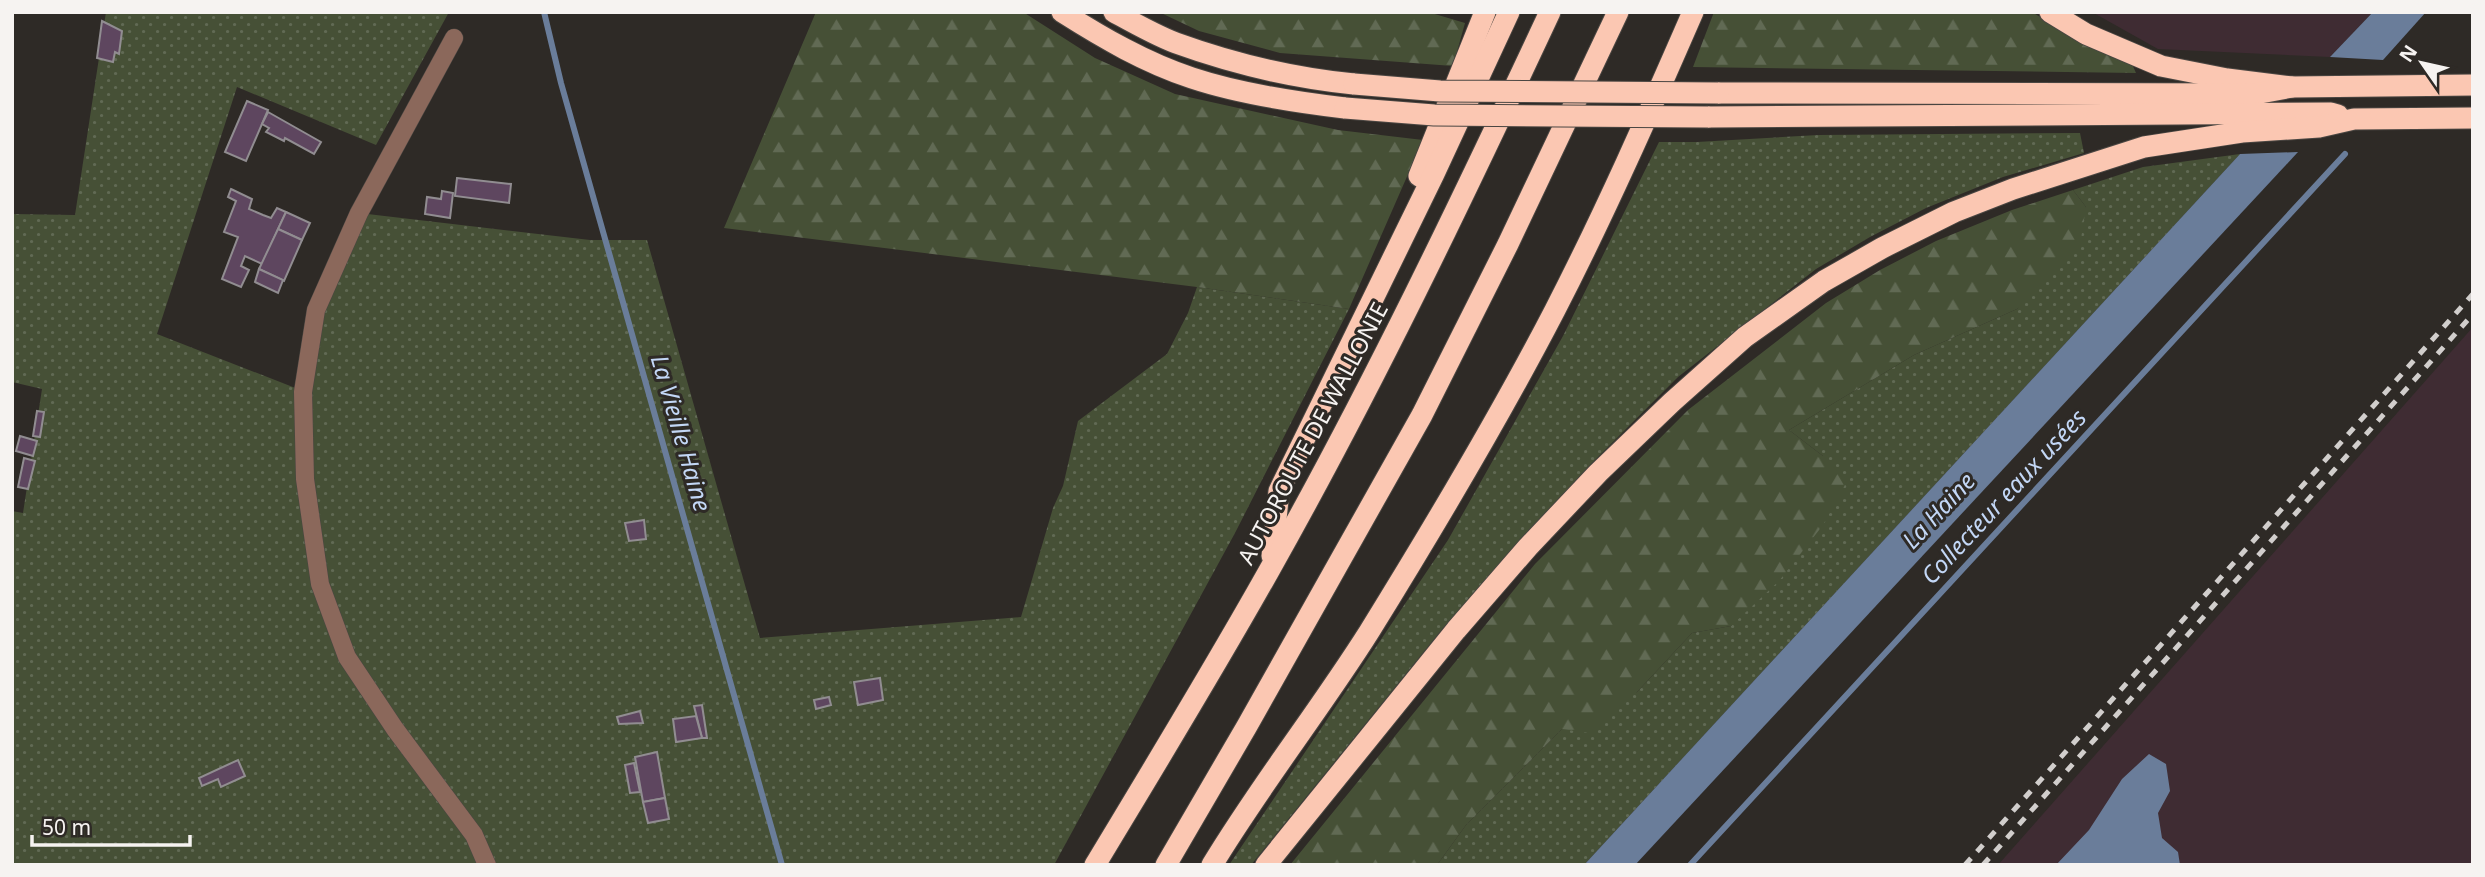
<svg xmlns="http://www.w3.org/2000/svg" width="2485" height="877" viewBox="0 0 2485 877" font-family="'Noto Sans',sans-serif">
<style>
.industrial{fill:#3f2c33}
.grass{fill:url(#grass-dots)}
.forest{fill:url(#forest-firs)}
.water{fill:#6a7d9a}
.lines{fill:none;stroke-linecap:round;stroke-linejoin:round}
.stream{stroke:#6a7d9a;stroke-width:6}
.building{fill:#5e465f;stroke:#918d91;stroke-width:2}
.street-casing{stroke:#4a4642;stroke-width:19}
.highway-casing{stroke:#4a4642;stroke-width:23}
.street{stroke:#8b685b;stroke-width:18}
.highway{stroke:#fbc7b2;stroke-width:21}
.rail{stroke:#d1cecc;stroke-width:5;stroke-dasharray:9 9;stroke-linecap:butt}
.highway-bridge-casing{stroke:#4a4642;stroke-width:23;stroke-linecap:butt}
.highway-bridge{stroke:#fbc7b2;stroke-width:21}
.labels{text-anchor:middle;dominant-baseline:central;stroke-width:6;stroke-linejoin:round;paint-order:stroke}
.street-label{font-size:23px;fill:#f6f3f1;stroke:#2e2a26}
.water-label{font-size:24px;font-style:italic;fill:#c3d7f6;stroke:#2e2a26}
</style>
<defs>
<pattern id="grass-dots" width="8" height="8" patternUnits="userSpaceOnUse" patternTransform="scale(1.75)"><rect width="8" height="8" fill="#465036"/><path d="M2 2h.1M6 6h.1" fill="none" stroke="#616a54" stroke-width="1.8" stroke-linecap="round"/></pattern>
<pattern id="forest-firs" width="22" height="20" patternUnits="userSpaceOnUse" patternTransform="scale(1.75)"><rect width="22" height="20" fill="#465036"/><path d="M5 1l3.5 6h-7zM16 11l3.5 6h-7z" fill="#616a54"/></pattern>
</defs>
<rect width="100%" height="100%" fill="#2e2a26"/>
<g class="industrial">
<polygon points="2092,12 2373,12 2330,57 2158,49"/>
<polygon points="2473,327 2473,865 1998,865"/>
</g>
<g class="grass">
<polygon points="106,12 449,12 376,145 237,87 157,334 303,391 316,310 359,213 590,240 647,240 760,638 1021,617 1053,508 1063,486 1078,421 1167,354 1188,313 1197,287 1349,309 1235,533 1054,865 12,865 12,511 23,513 42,389 12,382 12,214 75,215"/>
<polygon points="2080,133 2084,153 2003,177 1926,208 1870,237 1816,269 1678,377 1588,467 1443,628 1251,865 1229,865 1448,540 1563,336 1659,142 1697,142 1818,135"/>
<polygon points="2240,154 1584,865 1437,865 1466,825 1562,729 1637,692 1692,633 1731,626 1823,456 1789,430 1914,355 2017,309 2086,207 2073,190 2143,167"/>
</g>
<g class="forest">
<polygon points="816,12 1023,12 1095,58 1175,94 1338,130 1423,140 1349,309 1197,287 724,228"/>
<polygon points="1159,12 1428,12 1465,23 1453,66 1280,53 1199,31"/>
<polygon points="1714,12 2032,12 2074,38 2132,64 2136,73 1693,67"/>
<polygon points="2073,190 2086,207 2080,245 2017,309 1914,355 1789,430 1823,456 1846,483 1823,525 1779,581 1731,626 1692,633 1637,692 1589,733 1562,729 1466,825 1437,865 1290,865 1535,564 1688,410 1826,303 1880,270 1936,241 2012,210"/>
</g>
<g class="water">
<polygon points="2373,12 2426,12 2383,60 2330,57"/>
<polygon points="2298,152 1635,865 1584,865 2240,154"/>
<polygon points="2149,754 2166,764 2170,791 2158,813 2162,838 2178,852 2180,865 2056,865 2089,830 2122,779"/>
</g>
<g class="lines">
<g class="stream">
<polyline points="544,12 561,83 782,865"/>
<polyline points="1690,865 2345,154"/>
</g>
</g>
<g class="building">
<polygon points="102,21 122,31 119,54 115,52 113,62 97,58"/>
<polygon points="247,101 268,110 246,161 225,152"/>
<polygon points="268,112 321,142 314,154 285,138 284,141 266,132 269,128 262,124"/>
<polygon points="457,178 511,184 509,203 455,196"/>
<polygon points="231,189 252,199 249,209 263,215 271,218 277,208 286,212 262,264 245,256 241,266 249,270 241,287 222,279 238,237 224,232 236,201 228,197"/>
<polygon points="442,191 453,193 450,218 425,214 427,197 441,199"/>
<polygon points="286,212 310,223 302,240 278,229"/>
<polygon points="278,229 302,240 284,281 259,269"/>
<polygon points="259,269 283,280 278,293 255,282"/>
<polygon points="37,411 44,412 40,437 33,436"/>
<polygon points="20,436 37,441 33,456 16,451"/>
<polygon points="24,458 35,461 28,489 18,487"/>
<polygon points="644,520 646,539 629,541 625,523"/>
<polygon points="880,678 883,700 858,705 854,682"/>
<polygon points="829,697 831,705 816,709 814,700"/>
<polygon points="702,705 707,738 702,738 694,706"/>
<polygon points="640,711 643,723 619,724 617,717"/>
<polygon points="696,716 702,738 676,742 673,719"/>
<polygon points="657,752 665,798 643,802 635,757"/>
<polygon points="238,760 245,776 221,787 218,779 202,786 199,778"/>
<polygon points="634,763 640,792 630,793 625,765"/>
<polygon points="665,798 669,819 648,823 643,802"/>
</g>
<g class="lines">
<defs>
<polyline id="street" points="454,38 359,213 316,310 303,392 305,479 320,584 347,657 395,729 474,835 487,865"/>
<g id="highway">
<path d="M1062,12C1103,38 1146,63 1192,78C1240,94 1294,102 1345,108"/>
<path d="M1114,12C1134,23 1155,35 1176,43C1234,64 1294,78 1354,84"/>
<polyline points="2050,12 2086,34 2161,66 2227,79 2292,87 2473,85"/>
<polyline points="1718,93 2255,94 2292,87"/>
<polyline points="1708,117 2331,113 2338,115"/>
<polyline points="1419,176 1485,12"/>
<polyline points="1272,556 1279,491 1434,174 1509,12"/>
<path d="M1095,865C1154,767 1214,669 1270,569C1372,388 1462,200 1550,12"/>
<polyline points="1166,865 1247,726 1422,415 1508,244 1618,12"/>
<path d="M1212,865C1261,784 1319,711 1369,632C1434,527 1498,420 1555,310C1605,213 1649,113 1693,12"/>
<polyline points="1266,865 1456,630 1528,547 1598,473 1672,402 1745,337 1824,281 1882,248 1954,212 2013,189 2144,147 2242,132 2319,127 2354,119 2473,118"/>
</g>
</defs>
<use href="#street" class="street-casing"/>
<use href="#highway" class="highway-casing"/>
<use href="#street" class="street"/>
<use href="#highway" class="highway"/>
<g class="rail">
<polyline points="1965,865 2473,294"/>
<polyline points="1983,865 2473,314"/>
</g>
<defs>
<g id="highway-bridge">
<polyline points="1354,84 1440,91 1718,93"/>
<polyline points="1345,108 1434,115 1708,117"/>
</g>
</defs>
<use href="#highway-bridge" class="highway-bridge-casing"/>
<use href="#highway-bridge" class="highway-bridge"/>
</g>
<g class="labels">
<g class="street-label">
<text transform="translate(1312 433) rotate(-62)">AUTOROUTE DE WALLONIE</text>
</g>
<g class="water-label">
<text transform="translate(682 433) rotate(74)">La Vieille Haine</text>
<text transform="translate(2003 496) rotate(-47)">Collecteur eaux usées</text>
<text transform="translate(1938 510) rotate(-47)">La Haine</text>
</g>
</g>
<rect width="2485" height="877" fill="none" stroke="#f6f3f1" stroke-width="28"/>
<g transform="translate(2422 63) rotate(304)" stroke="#2e2a26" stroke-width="5" paint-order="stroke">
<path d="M0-5L12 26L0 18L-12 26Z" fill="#f6f3f1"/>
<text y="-10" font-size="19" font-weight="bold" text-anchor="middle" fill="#f6f3f1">N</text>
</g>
<path d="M32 835v10h158v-10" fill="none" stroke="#f6f3f1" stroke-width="3.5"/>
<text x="42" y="835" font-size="21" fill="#f6f3f1" stroke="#2e2a26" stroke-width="5" paint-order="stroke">50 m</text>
</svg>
